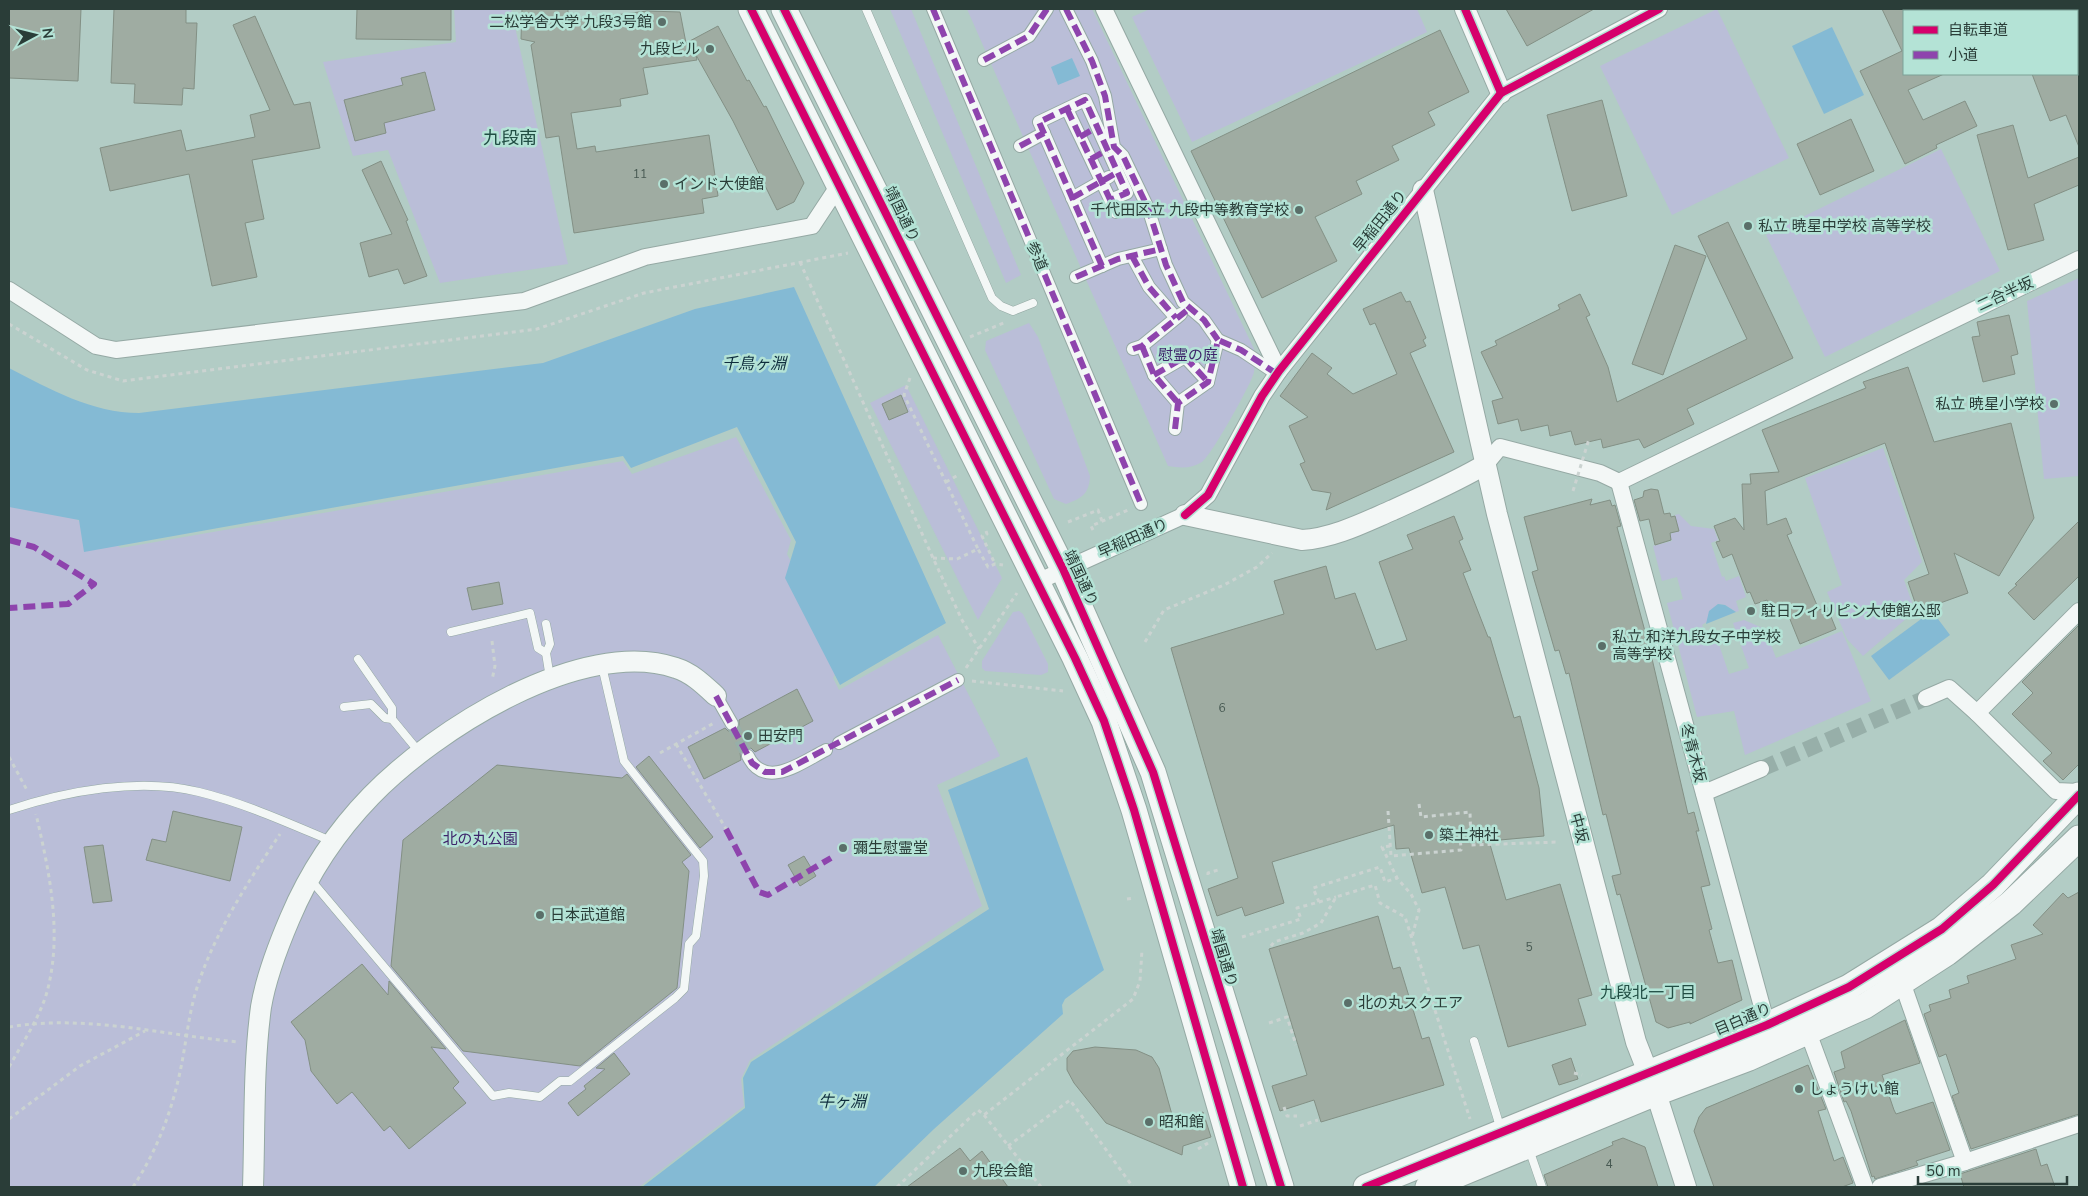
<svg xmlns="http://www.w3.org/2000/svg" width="2088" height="1196" viewBox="0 0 2088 1196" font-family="'Nunito Sans','Noto Sans JP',sans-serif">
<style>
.green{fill:#babed8}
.water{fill:#84bad4}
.building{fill:#9faca2;stroke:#839085}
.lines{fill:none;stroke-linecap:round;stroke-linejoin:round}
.pedestrian-tunnel{stroke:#97afa9;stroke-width:12;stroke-dasharray:12 6;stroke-linecap:butt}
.minor-tunnel{stroke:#97afa9;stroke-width:16;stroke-dasharray:16 8;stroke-linecap:butt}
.service-casing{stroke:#95a9a4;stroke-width:9}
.pedestrian-casing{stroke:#95a9a4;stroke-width:14}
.minor-casing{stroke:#95a9a4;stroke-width:18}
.tertiary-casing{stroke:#95a9a4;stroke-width:22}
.primary-casing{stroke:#95a9a4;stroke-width:27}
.path{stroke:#cbd3d1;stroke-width:3;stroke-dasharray:4 4;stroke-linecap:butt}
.service{stroke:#f3f7f6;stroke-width:8}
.pedestrian{stroke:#f3f7f6;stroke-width:12}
.minor{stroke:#f3f7f6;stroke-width:16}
.tertiary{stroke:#f3f7f6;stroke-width:20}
.primary{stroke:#f3f7f6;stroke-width:25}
.path-bridge{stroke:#cbd3d1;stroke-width:3;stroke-dasharray:4 4;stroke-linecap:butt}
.quiet{stroke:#8e44ad;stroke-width:6;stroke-dasharray:12 6;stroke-linecap:butt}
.cycleway-casing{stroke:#b4e3d6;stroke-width:11}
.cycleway{stroke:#d6006c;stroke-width:8}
.poi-dot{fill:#5a6f69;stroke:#b4e3d6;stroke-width:2}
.labels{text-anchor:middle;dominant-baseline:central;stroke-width:5;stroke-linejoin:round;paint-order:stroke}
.number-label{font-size:12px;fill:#475952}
.poi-label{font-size:15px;fill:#2a3d38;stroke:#b4e3d6;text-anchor:start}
.street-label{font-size:15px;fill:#2a3d38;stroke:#b4e3d6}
.park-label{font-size:15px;fill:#3e246b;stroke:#b4e3d6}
.water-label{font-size:16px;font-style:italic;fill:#0e2c3d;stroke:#b4e3d6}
.neighbourhood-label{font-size:16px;fill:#214e44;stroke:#b4e3d6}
.quarter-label{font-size:18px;fill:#214e44;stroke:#b4e3d6}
</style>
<rect width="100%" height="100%" fill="#b2ccc5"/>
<g class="green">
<polygon points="454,9 511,9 568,264 440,283 388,150 353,156 323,62 456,42"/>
<polygon points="890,9 911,9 1021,275 1006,283"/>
<path d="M967,9H1092L1254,349C1254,356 1255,365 1254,372C1252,383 1211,456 1202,462C1191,469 1180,468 1168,466Z"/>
<polygon points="1150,9 1417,9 1427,32 1192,142 1132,17"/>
<polygon points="1717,9 1789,158 1672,215 1600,66"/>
<polygon points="1941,149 2000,271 1825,357 1766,235"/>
<polygon points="2079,278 2079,476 2044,479 2027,301"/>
<path d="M1029,323L1038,337L1090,476C1089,494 1082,498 1066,504L1054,499L985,350L986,341Z"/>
<polygon points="906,385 1002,578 978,620 870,403"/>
<polygon points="736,437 791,540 787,554 842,661 833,678 839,690 938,635 1000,756 937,785 982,906 750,1060 741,1079 744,1106 639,1187 9,1187 9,503 76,519 121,548 623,461 632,474"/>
<polygon points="1883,448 1922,562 1904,580 1915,611 1863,656 1847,639 1827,592 1842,585 1805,478"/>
<polygon points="1679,514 1691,526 1714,529 1718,540 1711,543 1722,577 1724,576 1726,581 1739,576 1746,597 1736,601 1739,611 1736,612 1725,605 1718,604 1708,615 1708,621 1702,625 1705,633 1714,630 1729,674 1749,668 1733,623 1744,620 1765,629 1776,658 1842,631 1871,701 1745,755 1734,711 1697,717 1667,603 1683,599 1677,577 1662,581 1653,546 1672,541 1670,534 1679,531 1675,515"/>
<polygon points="1019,611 1023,614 1048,664 1048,672 1041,675 985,671 982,668 982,661 1013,612"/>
</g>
<g class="water">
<polygon points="1832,27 1864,95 1824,114 1792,46"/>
<polygon points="1072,58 1080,76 1058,85 1051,67"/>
<path d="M794,287L946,623L840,685L785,578L796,542L737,427L631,468L623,456L84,552L79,520L9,507V368C50,389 92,413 139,413L543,363L695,309Z"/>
<polygon points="1718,604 1725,605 1736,612 1706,624 1709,611"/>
<polygon points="1932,611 1950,635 1889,680 1871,656"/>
<polygon points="1027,757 1104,970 1065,999 1062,1005 1063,1014 934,1129 874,1187 642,1187 745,1108 743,1078 751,1062 989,909 948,790"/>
</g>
<g class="building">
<polygon points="9,9 81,9 78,81 9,78"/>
<polygon points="114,9 186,9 186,23 197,23 194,89 183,88 182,105 134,103 135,84 111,83"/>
<polygon points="357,9 451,9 451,40 356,39"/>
<polygon points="522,9 568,9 568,21 647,11 680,12 686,43 718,26 747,81 749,80 764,107 766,106 804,183 794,202 777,210 733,121 696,55 697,60 643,68 648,94 620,99 621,106 571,113 577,149 595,146 596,152 709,135 718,196 702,199 704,213 574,233 559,136 546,138 531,45 535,42 521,39"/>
<polygon points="1506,9 1594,9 1527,46"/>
<polygon points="1882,9 1904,9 1904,74 1944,74 1908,90 1923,120 1965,101 1977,126 1936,145 1937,148 1905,164 1860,71 1902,51"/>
<polygon points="255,16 294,105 310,102 320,148 252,160 264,219 245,223 257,277 212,286 189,174 110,191 100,148 181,130 186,151 255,137 250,115 270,110 233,25"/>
<polygon points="1440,30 1469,92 1428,112 1435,125 1392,146 1399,160 1356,181 1362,194 1315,217 1337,261 1262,298 1191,151"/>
<polygon points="425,72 435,110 384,123 386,133 355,141 344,100 403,85 401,78"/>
<polygon points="2032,74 2079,74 2079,147 2066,115 2050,121"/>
<polygon points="1602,100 1627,196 1572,211 1547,115"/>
<polygon points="1851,119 1874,171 1820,195 1797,144"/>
<polygon points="2013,125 2028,178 2079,157 2079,185 2034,204 2044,240 2008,250 1977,135"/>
<polygon points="381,161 408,220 406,221 427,276 404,284 398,269 369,277 360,243 392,234 362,170"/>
<polygon points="1728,222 1793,358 1687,409 1694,424 1644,448 1639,439 1603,448 1601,439 1575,445 1571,431 1550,436 1548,425 1521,431 1518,419 1498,424 1492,401 1503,398 1481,352 1497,345 1495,341 1560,309 1558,305 1580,294 1590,315 1586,317 1608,367 1617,402 1747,339 1698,236"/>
<polygon points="1675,245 1706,256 1663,375 1632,364"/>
<polygon points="1401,292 1406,302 1410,301 1426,338 1423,340 1426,346 1410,353 1454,452 1326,510 1331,493 1312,490 1300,464 1305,462 1289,426 1308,417 1280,396 1312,353 1332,368 1327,374 1353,394 1397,374 1375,323 1370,325 1363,309"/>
<polygon points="2009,315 2018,354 2011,356 2015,374 1983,382 1972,337 1980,336 1977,322"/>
<polygon points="1908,367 1934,442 2011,423 2034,518 1999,576 1954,553 1968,593 1918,611 1908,582 1929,574 1885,443 1765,491 1767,525 1786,518 1792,533 1787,535 1819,610 1827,607 1836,629 1800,644 1783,602 1770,608 1767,600 1755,604 1750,592 1747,593 1732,554 1723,558 1716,542 1720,541 1714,526 1735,518 1744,530 1742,484 1751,484 1750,474 1779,472 1762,430 1866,388 1863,382"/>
<polygon points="901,395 908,412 889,420 882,404"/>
<polygon points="1651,489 1658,490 1664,514 1670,513 1671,517 1675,516 1679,531 1670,533 1671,540 1655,545 1649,519 1640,521 1634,500 1643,497 1644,491"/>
<polygon points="1592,499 1590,505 1610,500 1612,506 1615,505 1621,526 1617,527 1650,650 1688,814 1694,812 1699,831 1696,831 1710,885 1701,887 1712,929 1709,930 1718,963 1732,960 1742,1000 1690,1024 1690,1022 1668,1028 1656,1022 1620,894 1617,895 1612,876 1621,874 1606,814 1603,815 1569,673 1566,674 1559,650 1555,651 1532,572 1538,570 1524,517"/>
<polygon points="1454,516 1463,539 1459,541 1471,570 1463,573 1488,637 1490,637 1514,718 1520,716 1539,788 1544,836 1489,841 1506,900 1560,884 1592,995 1578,999 1586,1025 1508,1047 1479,945 1463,949 1445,887 1422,893 1409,848 1396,849 1394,825 1272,862 1284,903 1245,916 1242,907 1217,916 1208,889 1238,878 1171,648 1284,614 1274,581 1326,566 1335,599 1355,593 1376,650 1407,640 1379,562 1413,549 1407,535"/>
<polygon points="2079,521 2079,576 2034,620 2008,593 2017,585 2015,584"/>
<polygon points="499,582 503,604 472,610 467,588"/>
<polygon points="2079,625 2079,764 2063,780 2043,761 2052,753 2012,714 2033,693 2022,682"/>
<polygon points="797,689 813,721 755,752 751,748 744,749 740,753 741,760 704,779 688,747 725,728 728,731 736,731 739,728 739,720"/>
<polygon points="649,756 713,837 700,848 636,767"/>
<polygon points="497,765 622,778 627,774 691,855 682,862 689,871 677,988 580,1066 463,1051 391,966 403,840"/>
<polygon points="173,811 242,827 230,881 146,860 152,839 166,842"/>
<polygon points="103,845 112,901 93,903 84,847"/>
<polygon points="804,856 816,876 800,886 788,865"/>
<polygon points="2079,892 2079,1114 1971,1149 1952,1096 1959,1093 1946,1054 1939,1057 1924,1014 1931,1011 1929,1005 1951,998 1949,990 1969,983 1967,976 2016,959 2011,945 2043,934 2033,925 2063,893 2068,898"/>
<polygon points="1378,916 1393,969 1400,967 1422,1039 1429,1037 1444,1085 1321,1122 1314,1100 1280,1111 1272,1086 1307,1075 1269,949"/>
<polygon points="362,964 388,995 389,981 446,1049 431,1047 459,1082 453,1088 466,1103 409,1149 390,1126 384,1131 352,1092 337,1104 311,1071 305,1040 291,1022"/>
<polygon points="1905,1020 1920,1063 1882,1075 1894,1110 1896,1114 1933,1102 1950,1150 1916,1161 1918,1165 1875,1179 1874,1176 1872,1177 1851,1111 1846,1101 1844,1102 1834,1072 1845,1068 1841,1052"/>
<polygon points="1095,1047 1136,1050 1152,1057 1159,1068 1174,1122 1203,1112 1211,1137 1183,1146 1182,1155 1106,1123 1074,1083 1067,1070 1067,1058 1073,1051"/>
<polygon points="614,1053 630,1074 578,1116 568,1103 586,1089 584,1086 605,1069 596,1068"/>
<polygon points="1571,1058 1578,1079 1559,1085 1552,1065"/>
<polygon points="1808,1065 1826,1109 1818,1111 1834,1161 1843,1157 1853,1183 1842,1187 1714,1187 1694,1131 1699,1117 1706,1108"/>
<polygon points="1623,1138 1645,1147 1658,1187 1548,1187 1544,1175 1613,1145 1612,1142"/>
<polygon points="960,1148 970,1161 982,1151 1008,1187 907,1187"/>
<polygon points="2036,1149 2041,1166 2047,1164 2055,1187 1964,1187 1960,1174"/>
</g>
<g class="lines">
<polyline class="pedestrian-tunnel" points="732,724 748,756"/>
<polyline class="minor-tunnel" points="1761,769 1926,698"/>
<defs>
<g id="service">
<polyline points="866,9 992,298 1001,306 1013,311 1033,303"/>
<polyline points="546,624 550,644 546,653 550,678"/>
<polyline points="451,632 530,613 538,648 546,653"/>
<polyline points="344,707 371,704 385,718 392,719 392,708 358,659"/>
<polyline points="392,719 420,753"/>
<path d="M9,810C66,791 140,777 199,792C244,803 288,823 331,841"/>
<polyline points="310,879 493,1096 509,1093 540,1097 560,1081 570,1081 675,998 684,989 689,944 696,936 704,876 703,861 624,761 602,666"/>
<polyline points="1474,1041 1501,1130"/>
<polyline points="1529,1149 1542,1187"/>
</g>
<g id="pedestrian">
<polyline points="933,9 1141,504"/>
<polyline points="1066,9 1092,61 1105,96 1114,147 1123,156 1148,208 1166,265 1183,302 1204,320 1218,340"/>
<polyline points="984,60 1029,36 1047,9"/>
<polyline points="1067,109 1116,212"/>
<polyline points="1020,146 1044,133"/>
<polyline points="1072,198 1109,177"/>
<polyline points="1132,256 1149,287 1176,318"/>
<polyline points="1102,266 1039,122 1085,100 1127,193 1110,200"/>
<polyline points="1076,277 1118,259 1161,249"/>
<polyline points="1142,346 1154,375 1178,403"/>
<polyline points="1133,349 1142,346 1181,314"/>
<polyline points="1154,375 1185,357 1208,382"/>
<polyline points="1175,429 1178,403 1208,382 1218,340 1241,350 1277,374"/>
<polyline points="716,696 732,724"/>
<polyline points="839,743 958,680"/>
<path d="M748,756C765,791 802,762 826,750"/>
</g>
<g id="minor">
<polyline points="1104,9 1279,371"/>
<polyline points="9,290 96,346 116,350 524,301 645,257 812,226 839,185"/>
<polyline points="1486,464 1500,447 1600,473 1619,482 2079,259"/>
<polyline points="1619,482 1767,1025"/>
<polyline points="1037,582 1185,515 1208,495 1262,396 1279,371 1501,93 1659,9"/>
<polyline points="1926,698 1949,688 1977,713 2056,791 2079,792"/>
<polyline points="1977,713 2079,611"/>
<polyline points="1704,793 1761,769"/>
<polyline points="1902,982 1965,1162"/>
<polyline points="1808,1032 1865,1187"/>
<polyline points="1880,1187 1965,1162 2079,1124"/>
</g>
<g id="tertiary">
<polyline points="1465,9 1501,93"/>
<polyline points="1423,190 1497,514 1636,1042 1656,1093 1686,1187"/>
<path d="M1185,515L1302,540C1334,538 1365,522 1393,510C1425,495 1456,482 1486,464"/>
<path d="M253,1187C255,1128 253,1066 261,1007C266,977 278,946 290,918C309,873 337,831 371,796C435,730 582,636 676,668C692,673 704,685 716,696"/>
</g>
<g id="primary">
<polyline points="751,9 1075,658 1104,721 1134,810 1243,1187"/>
<polyline points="784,9 1063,569 1153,772 1281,1187"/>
<polyline points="1366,1187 1767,1025 1849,987 1942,929 1993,885 2079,795"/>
<polyline points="1428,1187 1656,1093 1749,1058 1865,1006 1947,953 2011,903 2079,838"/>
</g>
</defs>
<use href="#service" class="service-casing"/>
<use href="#pedestrian" class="pedestrian-casing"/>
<use href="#minor" class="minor-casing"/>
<use href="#tertiary" class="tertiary-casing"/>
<use href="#primary" class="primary-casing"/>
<g class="path">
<polyline points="800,262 933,558 962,620 979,649"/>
<polyline points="9,324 87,370 123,381 537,329 644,293 848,253"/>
<polyline points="970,337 1006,322"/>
<polyline points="910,378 904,395 978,549"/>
<polyline points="946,482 960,474"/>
<polyline points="1068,522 1098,510 1102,521"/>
<polyline points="1093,530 1091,526 1128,510"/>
<polyline points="986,531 987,534 982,536 995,564"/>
<polyline points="933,558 957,559 978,549 988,567 995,564 1003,565"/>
<polyline points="492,641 495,666 492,680"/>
<polyline points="1145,642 1164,610 1224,585 1257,567 1272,553"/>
<polyline points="966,668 1017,593"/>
<polyline points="972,681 1063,691"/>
<polyline points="676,744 726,829"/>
<polyline points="660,753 714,723"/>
<polyline points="9,757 28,792"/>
<polyline points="1419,804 1421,817 1470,812 1471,845 1559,842"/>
<polyline points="1388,811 1391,856 1461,850 1460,833 1471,833"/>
<polyline points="1390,846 1382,847 1397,878 1411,894 1419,910 1412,937"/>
<polyline points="1208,875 1208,873 1221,869"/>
<polyline points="1127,899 1135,898"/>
<polyline points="1319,902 1336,897"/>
<polyline points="1242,937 1301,919 1297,908 1319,902 1313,888 1380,867 1385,882 1397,878"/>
<polyline points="1271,946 1274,942 1303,933 1321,923 1336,897 1375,885 1380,903 1405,917 1470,1119"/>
<polyline points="1269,1023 1287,1017 1296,1045"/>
<path d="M9,1027C86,1014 162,1035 239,1042"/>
<path d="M9,1067C23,1042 39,1019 47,992C63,933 49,871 36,814"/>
<polyline points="1574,1073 1582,1075"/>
<polyline points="1284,1107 1287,1116 1297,1116"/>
<polyline points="984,1115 1041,1187"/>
<polyline points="9,1119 80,1066 145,1031"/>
<polyline points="1300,1126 1318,1120"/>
<polyline points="1008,1146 1070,1100 1133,1187"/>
<polyline points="1198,1149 1208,1143"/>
<path d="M133,1187C156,1152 171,1114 180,1072C186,1045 188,1017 196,991C213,935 248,882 280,834"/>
<polyline points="897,1187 978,1110 984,1115 1133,999 1140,981 1142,950"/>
</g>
<use href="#service" class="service"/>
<use href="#pedestrian" class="pedestrian"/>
<use href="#minor" class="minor"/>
<use href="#tertiary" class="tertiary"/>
<use href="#primary" class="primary"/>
<polyline class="path-bridge" points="1573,491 1589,439"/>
<g class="quiet">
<polyline points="933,9 1141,504"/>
<polyline points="1066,9 1092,61 1105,96 1114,147 1123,156 1148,208 1166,265 1183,302 1204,320 1218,340"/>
<polyline points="984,60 1029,36 1047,9"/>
<polyline points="1067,109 1116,212"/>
<polyline points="1080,137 1097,127"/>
<polyline points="1020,146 1044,133"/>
<polyline points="1091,159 1107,150"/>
<polyline points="1072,198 1118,172"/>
<polyline points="1132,256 1149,287 1176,318"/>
<polyline points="1102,266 1039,122 1085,100 1127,193 1110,200"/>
<polyline points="1076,277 1118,259 1161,249"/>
<polyline points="1142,346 1154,375 1178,403"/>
<polyline points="1133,349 1142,346 1190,308"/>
<polyline points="1154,375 1185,357 1208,382"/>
<polyline points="1175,429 1178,403 1208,382 1218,340 1241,350 1277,374"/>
<polyline points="9,540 34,547 94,584 68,604 9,608"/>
<polyline points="716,696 752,763 765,772 782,772 958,680"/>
<polyline points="726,829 759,892 768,895 831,858"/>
</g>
<defs>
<g id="cycleway">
<polyline points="751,9 1075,658 1104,721 1134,810 1243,1187"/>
<polyline points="784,9 1063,569 1153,772 1281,1187"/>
<polyline points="1465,9 1501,93"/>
<polyline points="1185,515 1208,495 1262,396 1279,371 1501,93 1659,9"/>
<polyline points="1366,1187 1767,1025 1849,987 1942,929 1993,885 2079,795"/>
</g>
</defs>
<use href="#cycleway" class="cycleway-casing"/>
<use href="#cycleway" class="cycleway"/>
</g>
<g class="poi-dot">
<circle cx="662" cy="22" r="5"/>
<circle cx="710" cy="49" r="5"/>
<circle cx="664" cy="184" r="5"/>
<circle cx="1299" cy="210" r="5"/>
<circle cx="1748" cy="226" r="5"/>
<circle cx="2054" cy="404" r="5"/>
<circle cx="1751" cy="611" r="5"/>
<circle cx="1602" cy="646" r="5"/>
<circle cx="748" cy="736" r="5"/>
<circle cx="1429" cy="835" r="5"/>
<circle cx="843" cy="848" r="5"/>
<circle cx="540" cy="915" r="5"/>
<circle cx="1348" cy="1003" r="5"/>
<circle cx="1799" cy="1089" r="5"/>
<circle cx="1149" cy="1122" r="5"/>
<circle cx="963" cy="1171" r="5"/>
</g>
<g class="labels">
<g class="number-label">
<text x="640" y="174">11</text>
<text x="1222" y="708">6</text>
<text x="1529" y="947">5</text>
<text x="1609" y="1164">4</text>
</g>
<g class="poi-label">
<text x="652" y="22" text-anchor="end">二松学舎大学 九段3号館</text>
<text x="700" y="49" text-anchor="end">九段ビル</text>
<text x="674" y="184">インド大使館</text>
<text x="1289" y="210" text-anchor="end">千代田区立 九段中等教育学校</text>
<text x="1758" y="226">私立 暁星中学校 高等学校</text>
<text x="2044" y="404" text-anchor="end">私立 暁星小学校</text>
<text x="1761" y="611">駐日フィリピン大使館公邸</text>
<text x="1612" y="637">私立 和洋九段女子中学校<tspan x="1612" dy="17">高等学校</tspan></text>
<text x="758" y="736">田安門</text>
<text x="1439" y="835">築土神社</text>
<text x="853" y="848">彌生慰霊堂</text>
<text x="550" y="915">日本武道館</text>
<text x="1358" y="1003">北の丸スクエア</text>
<text x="1809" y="1089">しょうけい館</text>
<text x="1159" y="1122">昭和館</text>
<text x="973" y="1171">九段会館</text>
</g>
<g class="street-label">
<text transform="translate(902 214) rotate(64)">靖国通り</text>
<text transform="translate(1380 221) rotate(-51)">早稲田通り</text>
<text transform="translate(1037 256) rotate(67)">参道</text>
<text transform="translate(2005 294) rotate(-25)">二合半坂</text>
<text transform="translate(1133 538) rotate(-24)">早稲田通り</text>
<text transform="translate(1081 578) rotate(65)">靖国通り</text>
<text transform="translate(1693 753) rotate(75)">冬青木坂</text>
<text transform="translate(1579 828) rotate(75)">中坂</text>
<text transform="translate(1224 958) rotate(73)">靖国通り</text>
<text transform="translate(1743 1019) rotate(-23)">目白通り</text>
</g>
<g class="park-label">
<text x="1188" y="355">慰霊の庭</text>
<text x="480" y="839">北の丸公園</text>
</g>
<g class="water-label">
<text x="754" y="364">千鳥ヶ淵</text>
<text x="842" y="1102">牛ヶ淵</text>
</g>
<g class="neighbourhood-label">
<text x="1648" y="993">九段北一丁目</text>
</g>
<g class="quarter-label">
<text x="510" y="138">九段南</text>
</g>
</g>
<rect width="2088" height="1196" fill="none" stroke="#2a3d38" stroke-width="20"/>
<rect x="1903" y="10" width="175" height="65" fill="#b4e3d6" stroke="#7da197"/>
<rect x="1913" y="26" width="25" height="8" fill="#d6006c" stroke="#7da197"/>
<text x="1948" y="35" font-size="15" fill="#2a3d38">自転車道</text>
<rect x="1913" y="51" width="25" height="8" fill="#8e44ad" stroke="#7da197"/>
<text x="1948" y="60" font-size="15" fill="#2a3d38">小道</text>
<g transform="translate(35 35) rotate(83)" stroke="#b4e3d6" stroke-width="4" paint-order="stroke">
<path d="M0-4L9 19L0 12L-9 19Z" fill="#2a3d38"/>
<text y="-8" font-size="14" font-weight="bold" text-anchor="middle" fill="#2a3d38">N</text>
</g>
<path d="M1918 1176v8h149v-8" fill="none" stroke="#2a3d38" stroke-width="2.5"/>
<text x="1926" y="1176" font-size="15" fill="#2a3d38" stroke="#b4e3d6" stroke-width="4" paint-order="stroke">50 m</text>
</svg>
